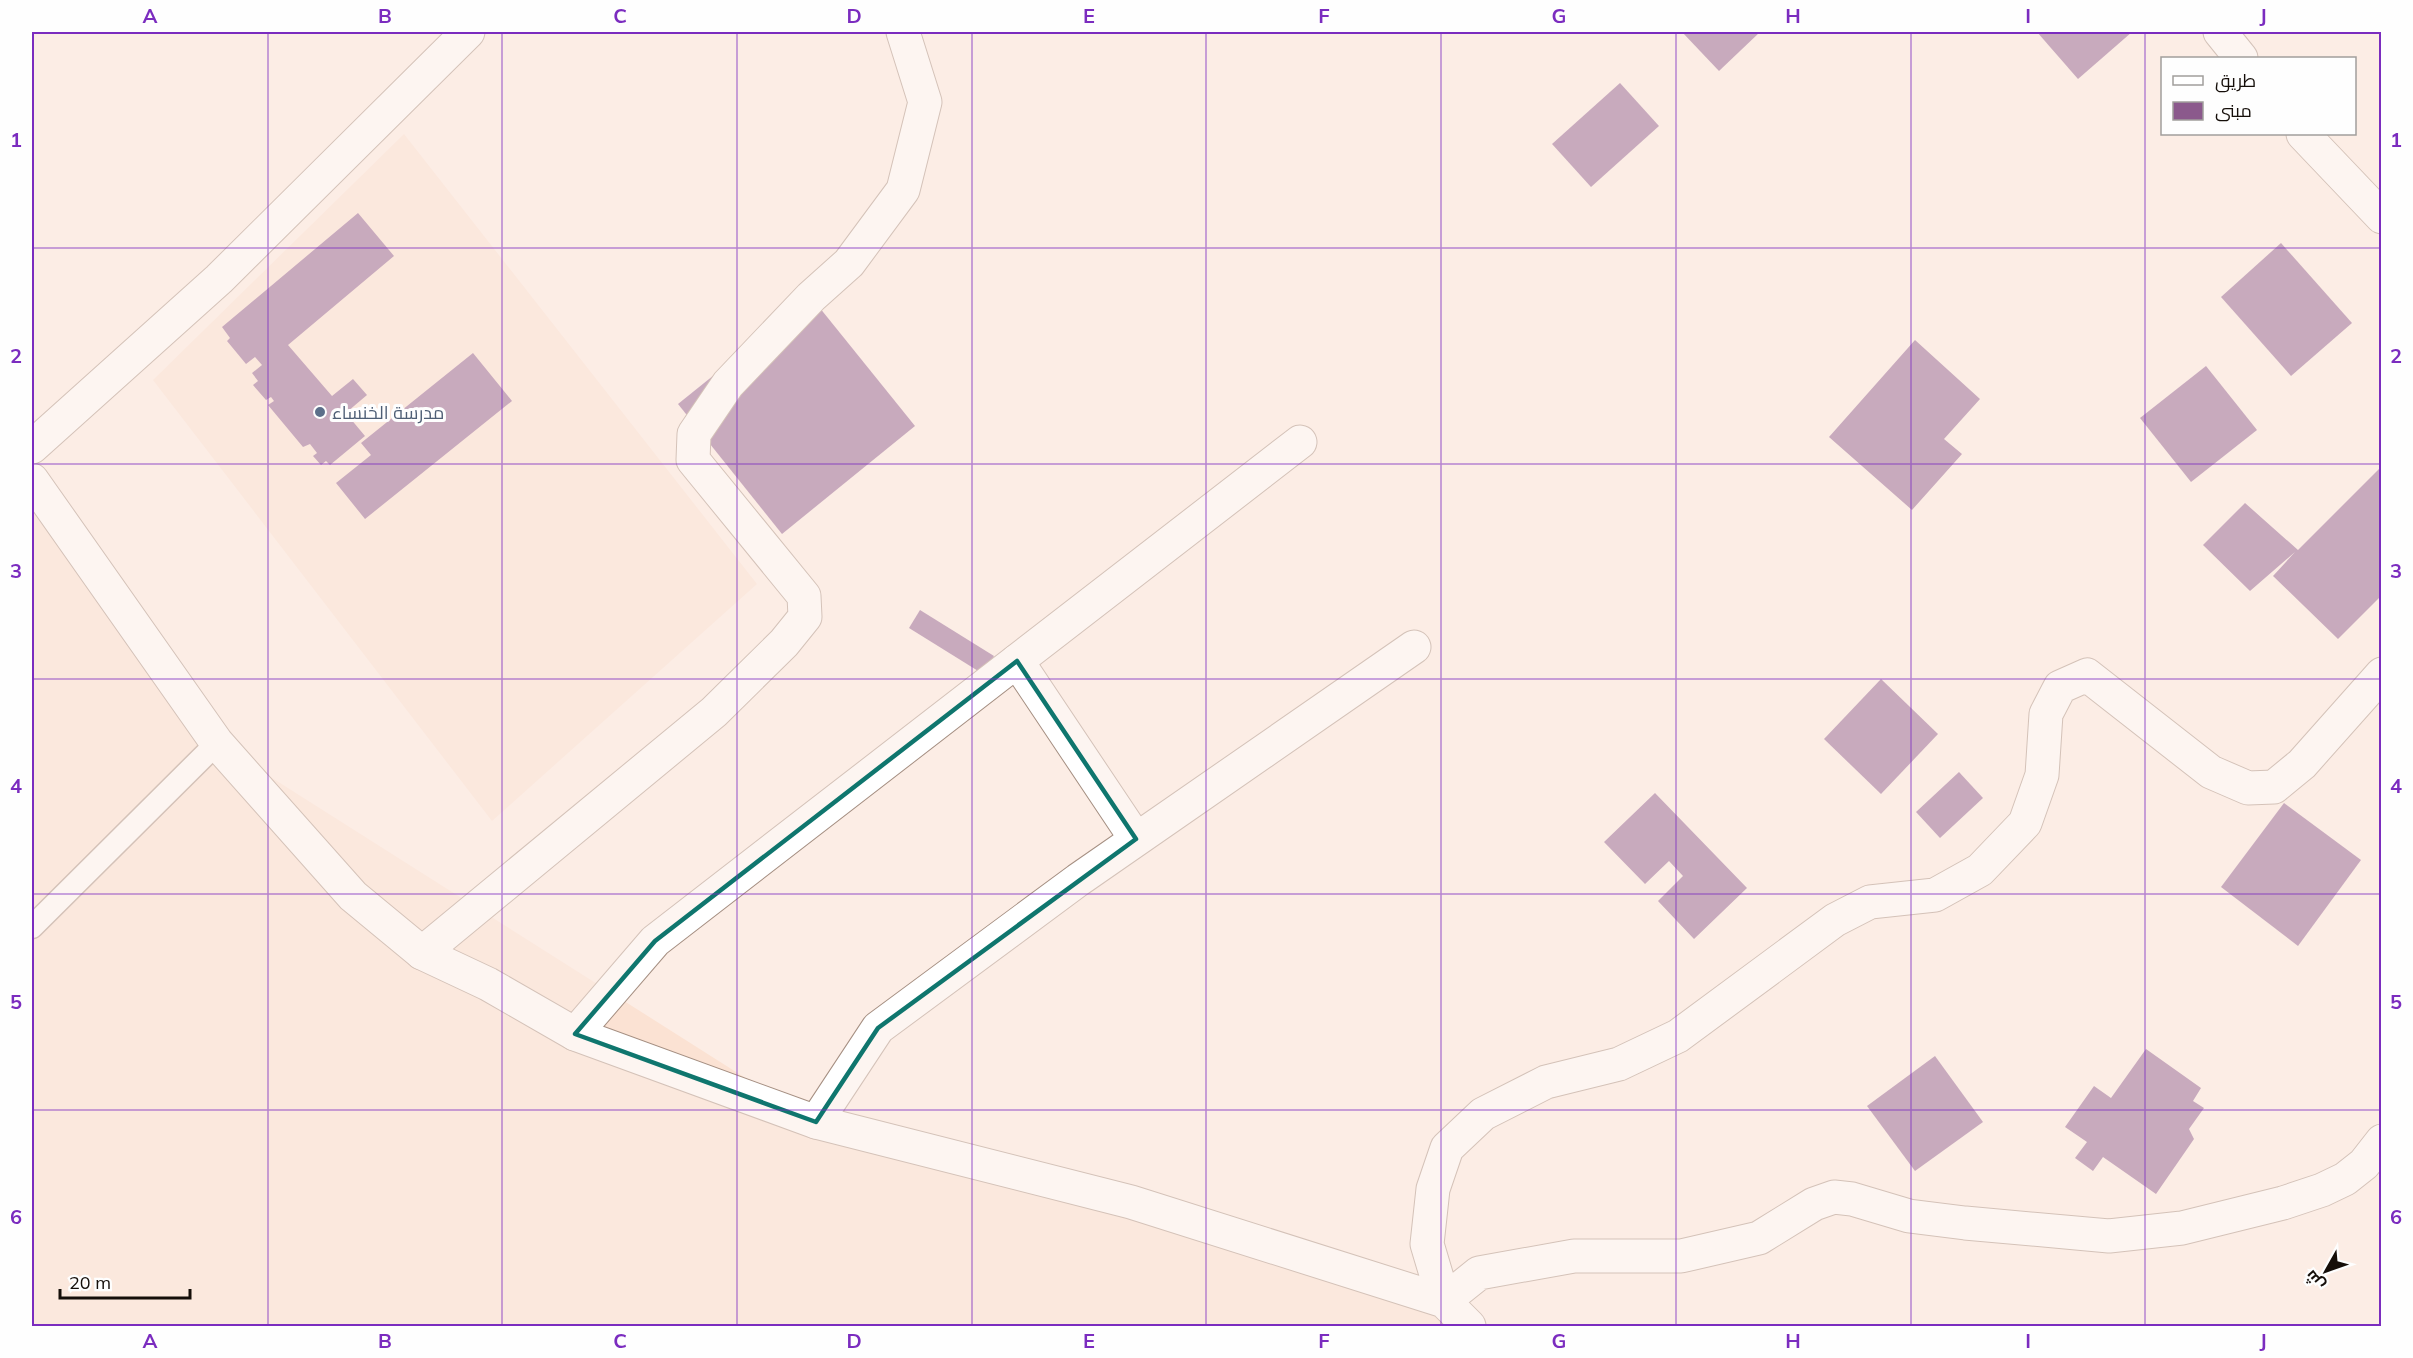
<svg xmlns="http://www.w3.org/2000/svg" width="2413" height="1358" viewBox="0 0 2413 1358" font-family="Mulish,Cairo,sans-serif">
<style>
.built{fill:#fbe2d3}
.building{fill:#8b598c}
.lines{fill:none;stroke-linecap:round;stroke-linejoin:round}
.lane-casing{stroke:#a58f82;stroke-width:25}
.street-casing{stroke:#a58f82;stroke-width:35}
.lane{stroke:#fff;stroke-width:22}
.street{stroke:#fff;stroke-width:33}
.marked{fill:none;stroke:#0f766e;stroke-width:4.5;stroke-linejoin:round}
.grid{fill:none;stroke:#7b2cbf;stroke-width:1.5;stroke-opacity:0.55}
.service-dot{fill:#5c6f8a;stroke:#fefefe;stroke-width:2}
.labels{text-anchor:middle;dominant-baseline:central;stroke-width:6;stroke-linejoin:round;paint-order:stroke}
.service-label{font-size:18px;fill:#4e5e75;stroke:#fefefe;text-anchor:start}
.neatline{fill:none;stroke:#7b2cbf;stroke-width:2}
.grid-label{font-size:20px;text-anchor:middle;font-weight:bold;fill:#7b2cbf}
</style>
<rect width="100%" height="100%" fill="#fcede5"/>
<g class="built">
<polygon points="404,134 757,584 492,821 153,380"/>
<polygon points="32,455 217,743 815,1122 1227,1233 1468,1326 32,1326"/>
</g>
<g class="building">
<polygon points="1682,32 1760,32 1719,71"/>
<polygon points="2037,32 2132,32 2078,79"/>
<polygon points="1620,83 1659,126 1591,187 1552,144"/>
<polygon points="358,213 394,256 288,345 332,396 353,379 367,395 341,417 345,422 350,418 365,436 330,465 326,461 321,465 313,456 317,453 310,444 303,447 268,405 274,401 271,397 266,400 253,385 258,381 252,373 262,365 255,357 246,364 227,341 230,338 222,327"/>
<polygon points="2281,243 2352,323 2291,376 2221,297"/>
<polygon points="811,297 915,426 782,534 678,404"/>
<polygon points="1915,340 1980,399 1944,439 1962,454 1912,510 1829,437"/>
<polygon points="473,353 512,401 365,519 336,483 371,455 361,443"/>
<polygon points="2206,366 2257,430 2191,482 2140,418"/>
<polygon points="2382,466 2382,595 2338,639 2273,576 2295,552 2250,591 2203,545 2245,503 2298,550"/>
<polygon points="920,610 994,656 983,674 909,628"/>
<polygon points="1881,679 1938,734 1881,794 1824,739"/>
<polygon points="1959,772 1983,798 1940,838 1916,812"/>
<polygon points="1655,793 1747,888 1694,939 1658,901 1683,876 1669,861 1645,884 1604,842"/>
<polygon points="2284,803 2361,860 2298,946 2221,887"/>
<polygon points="2146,1049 2201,1088 2193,1101 2204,1108 2189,1129 2194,1139 2156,1194 2103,1157 2093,1171 2075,1158 2087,1142 2065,1127 2094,1086 2111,1098"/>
<polygon points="1935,1056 1983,1122 1915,1171 1867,1106"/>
</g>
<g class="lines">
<defs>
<polyline id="lane" points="32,927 217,743"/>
<g id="street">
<polyline points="2220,32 2241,58"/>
<polyline points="2303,134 2382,217"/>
<polyline points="32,447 219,279 468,32"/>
<polyline points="32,480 217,743 353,896 422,953 488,984 575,1034 816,1122 1131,1202 1444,1301 1469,1326"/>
<polyline points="1017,661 1136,839"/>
<polyline points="2382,674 2302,764 2274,787 2248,788 2211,772 2087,675 2060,687 2046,714 2042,775 2025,823 1980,870 1935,895 1870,902 1835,920 1678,1036 1619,1064 1546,1082 1483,1114 1447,1148 1433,1189 1427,1244 1444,1301 1479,1273 1574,1256 1681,1256 1759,1238 1814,1204 1834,1197 1852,1199 1909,1216 1965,1223 2109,1236 2182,1228 2283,1203 2322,1190 2345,1179 2364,1164 2382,1141"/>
<polyline points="422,953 714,712 784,643 805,617 804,596 693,460 694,434 728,384 811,297 849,263 903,190 925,102 903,32"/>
<polyline points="575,1034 655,941 1300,442"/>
<polyline points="816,1122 878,1028 1078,880 1414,647"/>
</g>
</defs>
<use href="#lane" class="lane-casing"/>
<use href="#street" class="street-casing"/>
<use href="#lane" class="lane"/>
<use href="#street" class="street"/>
</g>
<path d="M0 0H2413V1358H0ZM1017,661L1136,839L878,1028L816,1122L575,1034L655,941Z" fill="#fcede5" fill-opacity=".55" fill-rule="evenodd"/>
<path class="marked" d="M1017,661L1136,839L878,1028L816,1122L575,1034L655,941Z"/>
<path class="grid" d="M268,32V1326M502,32V1326M737,32V1326M972,32V1326M1206,32V1326M1441,32V1326M1676,32V1326M1911,32V1326M2145,32V1326M32,248H2382M32,464H2382M32,679H2382M32,894H2382M32,1110H2382"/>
<circle class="service-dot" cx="320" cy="412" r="6"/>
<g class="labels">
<g class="service-label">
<text x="332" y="412">مدرسة الخنساء</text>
</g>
</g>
<rect width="2413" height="1358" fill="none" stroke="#fefefe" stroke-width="66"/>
<rect x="2161" y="57" width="195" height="78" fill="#fefefe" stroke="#a19e9c" stroke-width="1.5"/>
<rect x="2173" y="76" width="30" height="9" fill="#ffffff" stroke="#a19e9c" stroke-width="1.5"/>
<text x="2215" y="87" font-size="18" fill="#150e09">طريق</text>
<rect x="2173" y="102" width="30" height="18" fill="#8b598c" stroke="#a19e9c" stroke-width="1.5"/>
<text x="2215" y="117" font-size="18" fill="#150e09">مبنى</text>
<g transform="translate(2326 1271) rotate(230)" stroke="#fefefe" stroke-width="4.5" paint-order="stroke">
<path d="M0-4.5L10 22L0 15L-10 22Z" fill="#150e09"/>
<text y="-9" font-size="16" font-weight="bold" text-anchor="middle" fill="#150e09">ش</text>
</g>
<path d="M60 1289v9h130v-9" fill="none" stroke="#150e09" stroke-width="3"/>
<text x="69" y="1289" font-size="18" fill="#150e09" stroke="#fefefe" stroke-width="4.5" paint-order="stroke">20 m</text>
<rect x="33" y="33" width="2347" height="1292" class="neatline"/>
<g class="grid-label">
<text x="150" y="23">A</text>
<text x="385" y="23">B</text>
<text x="620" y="23">C</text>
<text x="854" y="23">D</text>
<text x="1089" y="23">E</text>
<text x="1324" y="23">F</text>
<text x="1559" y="23">G</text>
<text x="1793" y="23">H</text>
<text x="2028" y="23">I</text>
<text x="2263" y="23">J</text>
<text x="16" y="147">1</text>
<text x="2396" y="147">1</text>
<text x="16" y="363">2</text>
<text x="2396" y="363">2</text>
<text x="16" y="578">3</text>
<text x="2396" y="578">3</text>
<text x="16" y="793">4</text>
<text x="2396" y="793">4</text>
<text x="16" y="1009">5</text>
<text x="2396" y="1009">5</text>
<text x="16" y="1224">6</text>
<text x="2396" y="1224">6</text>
<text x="150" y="1348">A</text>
<text x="385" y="1348">B</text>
<text x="620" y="1348">C</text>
<text x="854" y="1348">D</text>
<text x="1089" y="1348">E</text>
<text x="1324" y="1348">F</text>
<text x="1559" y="1348">G</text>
<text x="1793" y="1348">H</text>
<text x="2028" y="1348">I</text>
<text x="2263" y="1348">J</text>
</g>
</svg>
